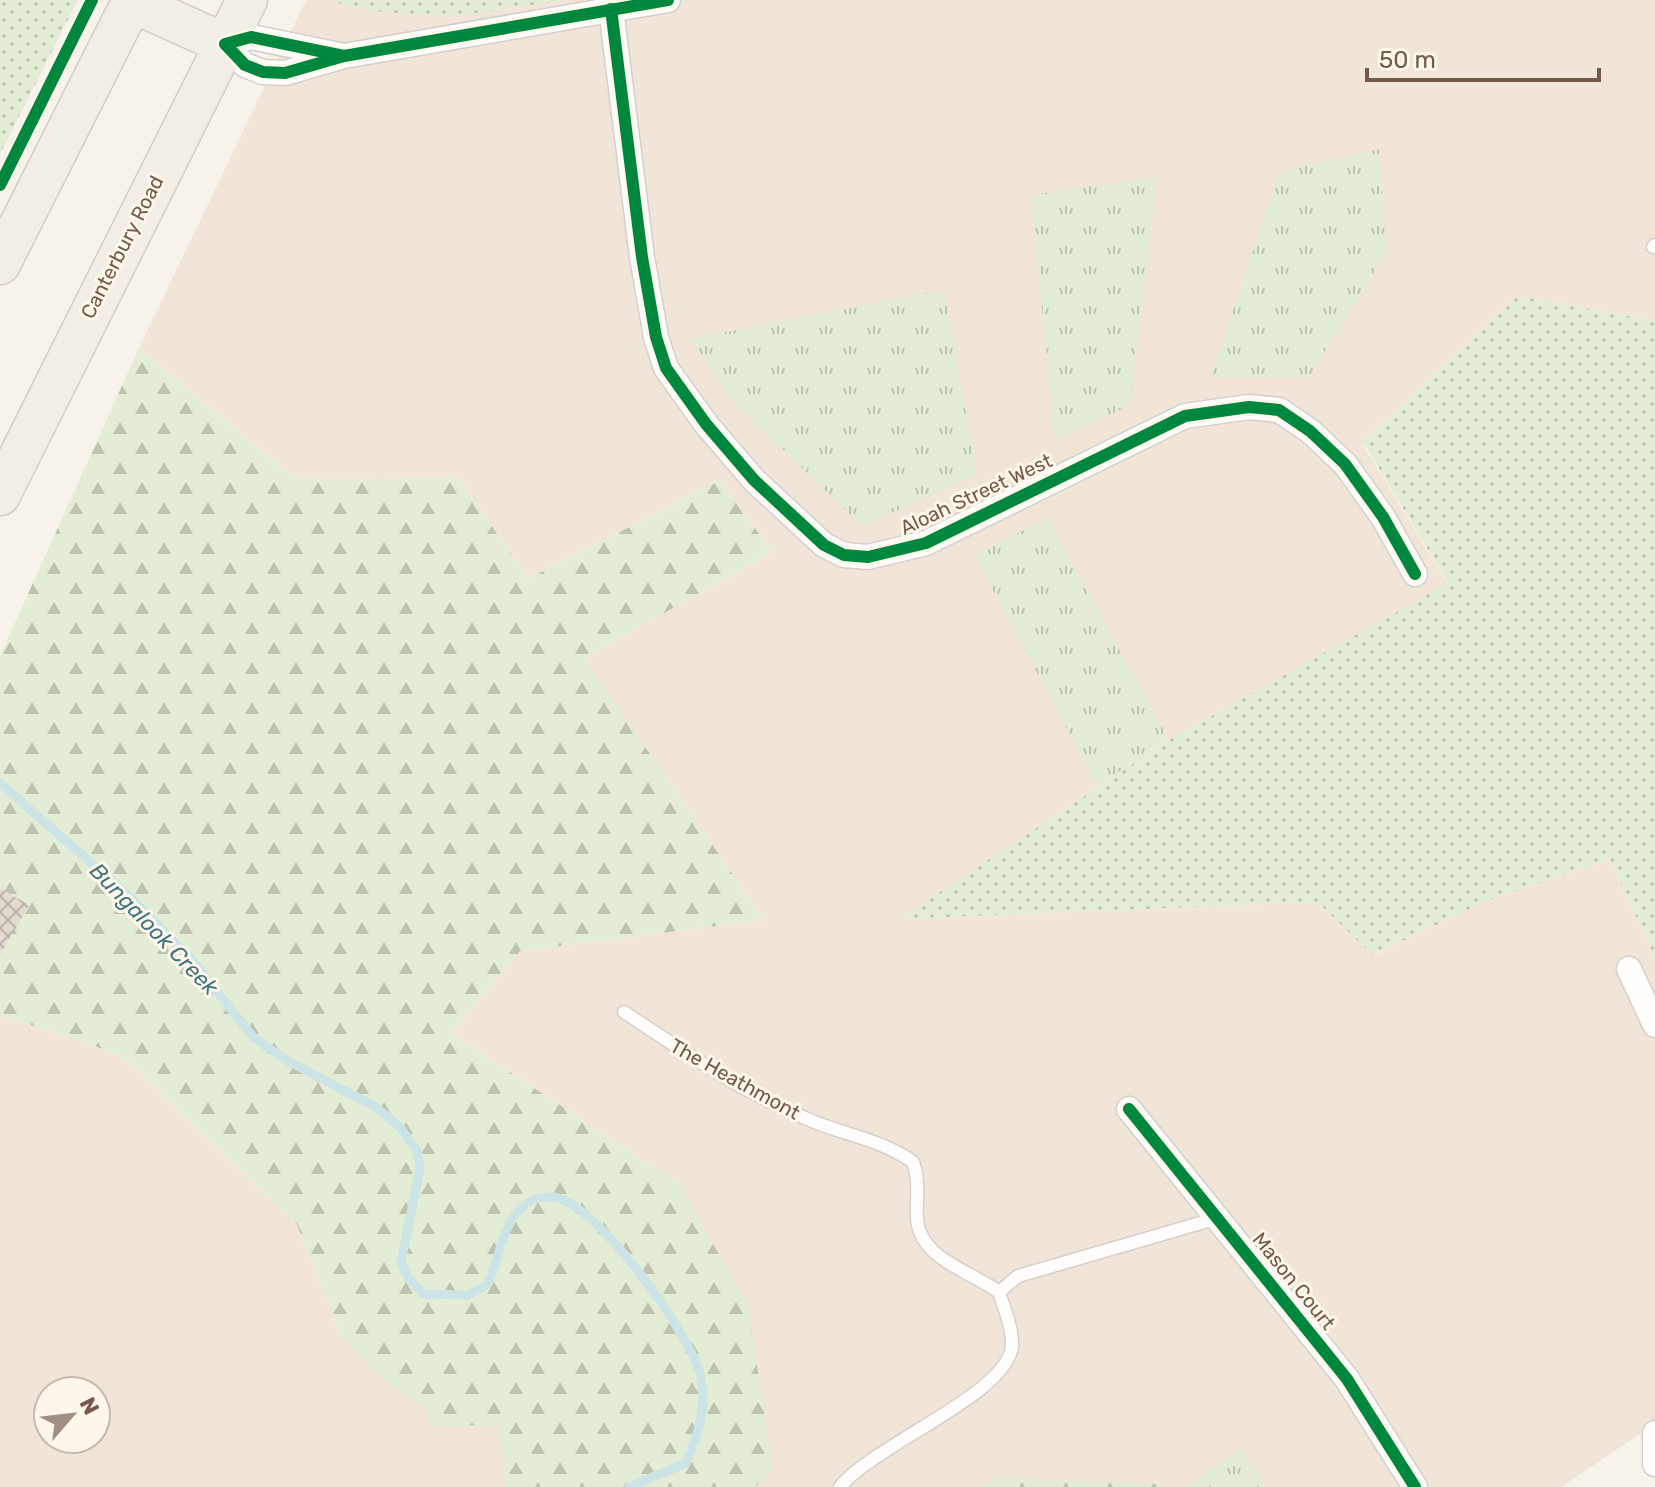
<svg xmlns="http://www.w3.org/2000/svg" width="1655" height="1487" viewBox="0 0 1655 1487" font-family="Rubik,sans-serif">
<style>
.residential{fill:#f0e5d8;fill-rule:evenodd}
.grass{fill:url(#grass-tufts)}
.forest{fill:url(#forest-firs)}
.park{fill:url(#park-dots)}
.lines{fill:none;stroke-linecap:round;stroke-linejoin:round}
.stream{stroke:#cce4e6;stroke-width:9}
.building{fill:url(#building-cross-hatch)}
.service-casing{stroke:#d6cfc9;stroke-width:15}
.minor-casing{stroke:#d6cfc9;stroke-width:27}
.primary-casing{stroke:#d5ccc6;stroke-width:43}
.service{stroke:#fefdfc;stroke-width:12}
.minor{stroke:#fefdfc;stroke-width:24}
.primary{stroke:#f2ede5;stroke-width:40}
.cycleway-casing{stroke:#fff7eb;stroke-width:17}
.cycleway{stroke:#00873e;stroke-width:12}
.labels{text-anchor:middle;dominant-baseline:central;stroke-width:6;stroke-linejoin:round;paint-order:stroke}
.street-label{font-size:20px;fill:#745a4b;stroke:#fff7eb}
.water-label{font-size:22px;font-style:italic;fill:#427580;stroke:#fff7eb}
</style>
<defs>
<pattern id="grass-tufts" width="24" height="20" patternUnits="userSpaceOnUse" patternTransform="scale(2)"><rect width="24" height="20" fill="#e3edd5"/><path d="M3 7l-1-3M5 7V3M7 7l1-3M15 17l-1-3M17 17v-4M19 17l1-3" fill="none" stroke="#bdc3af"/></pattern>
<pattern id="forest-firs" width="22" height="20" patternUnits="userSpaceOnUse" patternTransform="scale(2)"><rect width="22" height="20" fill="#e3edd5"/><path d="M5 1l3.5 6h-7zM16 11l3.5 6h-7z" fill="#bdc3af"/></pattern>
<pattern id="park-dots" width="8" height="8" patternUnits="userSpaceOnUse" patternTransform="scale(2)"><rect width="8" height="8" fill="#e3edd5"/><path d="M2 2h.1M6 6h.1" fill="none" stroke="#bdc3af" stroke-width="1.8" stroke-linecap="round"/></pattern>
<pattern id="building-cross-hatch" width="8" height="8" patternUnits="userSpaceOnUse" patternTransform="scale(2)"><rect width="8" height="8" fill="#e3dad2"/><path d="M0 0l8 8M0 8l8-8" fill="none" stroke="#bdb4ac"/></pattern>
</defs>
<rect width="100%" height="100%" fill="#f7f2ea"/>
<path class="residential" d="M306,0H1655V321L1518,296L1362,443L1449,586L1169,740L901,919L1317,902L1375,955L1481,902L1610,859L1655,958V1424L1561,1487H0V1016L80,1040L127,1059L297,1225L341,1334L677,1183L451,1033L520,951L764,920L583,658L773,552L719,481L528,579L458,477L296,479L139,348ZM48,1391H96V1439H48Z"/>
<g class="grass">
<polygon points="1380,149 1386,253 1309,377 1211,377 1279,172"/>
<polygon points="1157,177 1130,405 1055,440 1031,195"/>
<polygon points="944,290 977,475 862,526 730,398 690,339"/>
<polygon points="1047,518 1169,740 1097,785 975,556"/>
<polygon points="1241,1448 1266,1487 1186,1487"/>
</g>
<g class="forest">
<polygon points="139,348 296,479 458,477 528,579 719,481 773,552 584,658 764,920 520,951 451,1033 678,1183 748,1305 773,1471 755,1487 506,1487 499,1425 430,1426 430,1412 380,1377 341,1334 297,1225 127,1059 80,1040 0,1016 0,656"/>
<polygon points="995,1478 1160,1484 1162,1487 986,1487"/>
</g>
<g class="park">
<polygon points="0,0 78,0 0,154"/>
<polygon points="326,0 567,0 448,17 372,11"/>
<polygon points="1518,296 1655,321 1655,958 1610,859 1486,901 1373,955 1317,902 899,919 1169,740 1448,583 1363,442"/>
</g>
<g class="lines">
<path class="stream" d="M0,783L129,896L194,962L253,1037L286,1060L374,1106L399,1126L417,1151L420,1169L401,1262L409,1279L424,1294L468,1295L487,1285C500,1261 502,1219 526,1204C537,1197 550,1195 561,1199C604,1215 688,1331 700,1374C708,1406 698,1435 686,1463L629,1487"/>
</g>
<polygon class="building" points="0,888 29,905 0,955"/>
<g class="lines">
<defs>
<g id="service">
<polyline points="1653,247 1655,245"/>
<path d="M624,1012C682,1050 740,1091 805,1118C840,1134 881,1139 913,1162C920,1182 916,1198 917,1218C919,1259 972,1272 999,1292"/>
<path d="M840,1487C873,1445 1008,1394 1012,1346C1013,1329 1004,1308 999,1292L1018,1276L1218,1218"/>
</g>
<g id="minor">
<polyline points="611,9 642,257 656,337 666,368 706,424 754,480 824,545 844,555 868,557 926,543 1185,416 1249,407 1279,410 1310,431 1345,464 1383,517 1415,574"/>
<polyline points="344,56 251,37 225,44 245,65 263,72 285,73 344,56 668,0"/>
<polyline points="1629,969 1655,1025"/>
<polyline points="1129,1109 1347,1379 1415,1487"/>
<polyline points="1655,1433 1655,1464"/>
</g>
<g id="primary">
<polyline points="132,2 225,44"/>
<polyline points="0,264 133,0"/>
<polyline points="0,495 247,0"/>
</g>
</defs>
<use href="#service" class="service-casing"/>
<use href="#minor" class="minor-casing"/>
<use href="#primary" class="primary-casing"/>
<use href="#service" class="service"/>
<use href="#minor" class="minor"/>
<use href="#primary" class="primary"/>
<defs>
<g id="cycleway">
<polyline points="611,9 642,257 656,337 666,368 706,424 754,480 824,545 844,555 868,557 926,543 1185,416 1249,407 1279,410 1310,431 1345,464 1383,517 1415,574"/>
<polyline points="344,56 251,37 225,44 245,65 263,72 285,73 344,56 668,0"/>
<polyline points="0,185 92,0"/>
<polyline points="1129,1109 1347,1379 1415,1487"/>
</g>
</defs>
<use href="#cycleway" class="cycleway-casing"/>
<use href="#cycleway" class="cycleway"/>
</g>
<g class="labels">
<g class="street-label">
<text transform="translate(122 247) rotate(-63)">Canterbury Road</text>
<text transform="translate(976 494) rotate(-25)">Aloah Street West</text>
<text transform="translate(735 1079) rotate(29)">The Heathmont</text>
<text transform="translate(1294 1281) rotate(51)">Mason Court</text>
</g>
<g class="water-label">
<text transform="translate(154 929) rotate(46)">Bungalook Creek</text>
</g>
</g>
<g transform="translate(72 1415) rotate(62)"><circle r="38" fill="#fff7eb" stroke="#c7b8ab" stroke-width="2"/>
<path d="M0-6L14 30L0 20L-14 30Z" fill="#a28f83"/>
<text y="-12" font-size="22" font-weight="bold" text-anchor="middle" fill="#745a4b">N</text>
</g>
<path d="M1367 68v12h232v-12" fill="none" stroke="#745a4b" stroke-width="4"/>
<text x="1379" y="68" font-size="24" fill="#745a4b" stroke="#fff7eb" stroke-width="6" paint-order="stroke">50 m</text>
</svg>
